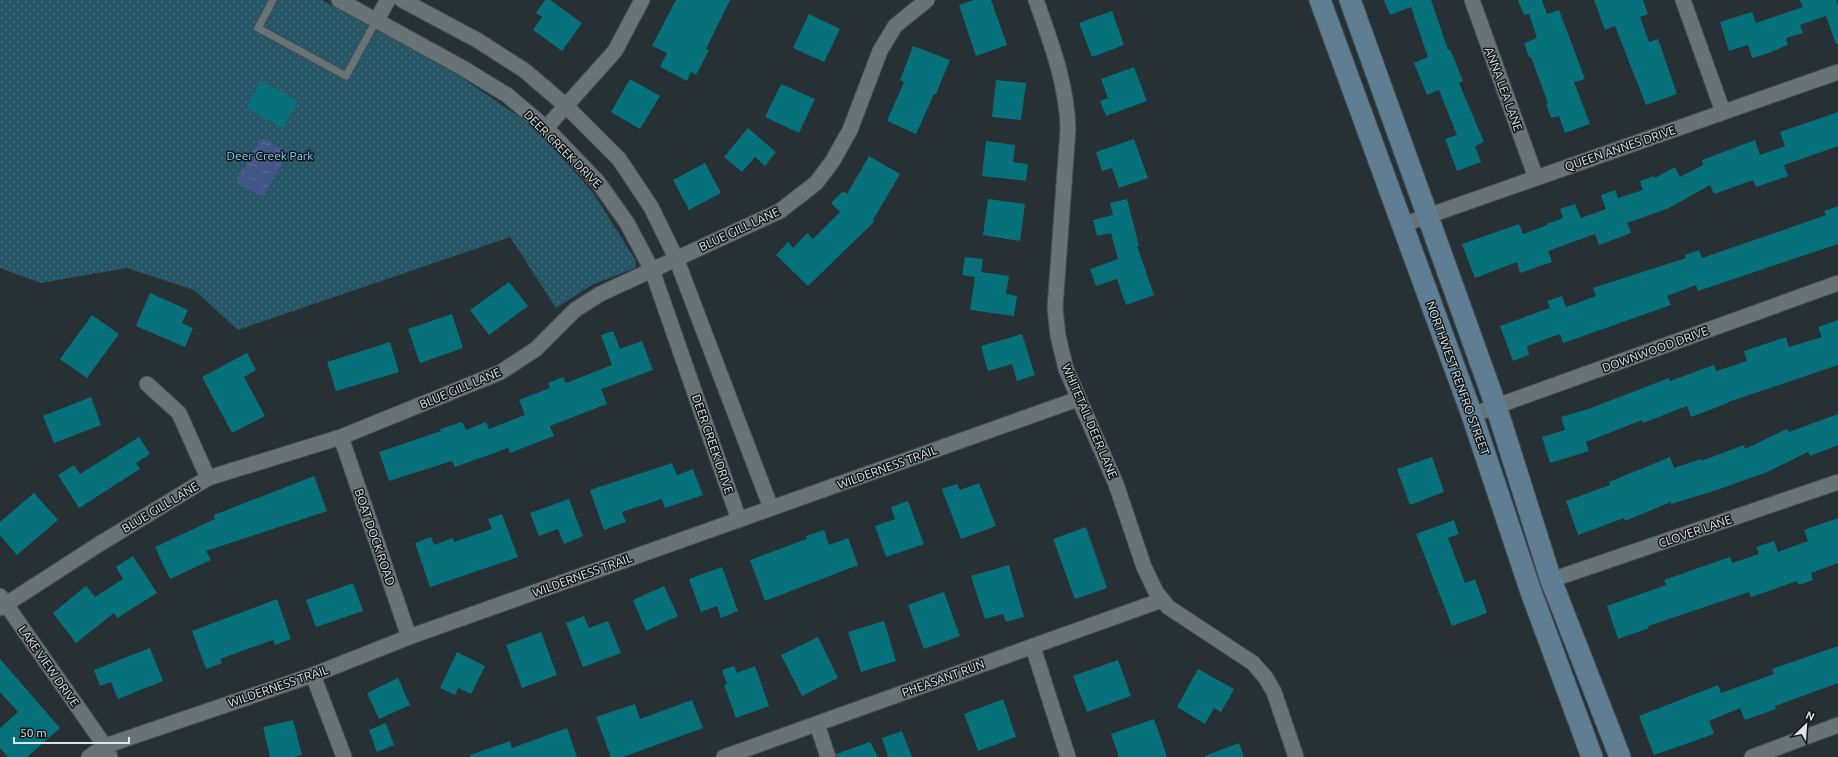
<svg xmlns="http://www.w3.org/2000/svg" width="1838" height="757" viewBox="0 0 1838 757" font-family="Ubuntu,sans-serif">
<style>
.park{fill:url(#park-dots)}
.water{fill:url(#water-ripples)}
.building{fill:#06717b}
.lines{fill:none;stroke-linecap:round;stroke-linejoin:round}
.lane-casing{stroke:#454d51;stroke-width:9}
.street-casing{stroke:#454d51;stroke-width:17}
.secondary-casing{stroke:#454d51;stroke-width:23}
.lane{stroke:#687378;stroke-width:7}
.street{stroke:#687378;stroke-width:15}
.secondary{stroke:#5f7d93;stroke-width:21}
.labels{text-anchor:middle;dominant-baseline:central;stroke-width:3;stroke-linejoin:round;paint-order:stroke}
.street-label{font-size:12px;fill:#dee4e7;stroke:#131719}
.park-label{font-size:12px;fill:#82d4f4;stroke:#131719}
</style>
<defs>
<pattern id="park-dots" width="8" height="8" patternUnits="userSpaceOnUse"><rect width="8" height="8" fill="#265566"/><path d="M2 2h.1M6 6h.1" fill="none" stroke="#456d7c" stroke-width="1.8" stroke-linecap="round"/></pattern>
<pattern id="water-ripples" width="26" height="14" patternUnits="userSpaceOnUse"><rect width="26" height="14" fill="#425788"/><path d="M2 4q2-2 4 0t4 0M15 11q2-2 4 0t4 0" fill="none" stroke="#5d6f99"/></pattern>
</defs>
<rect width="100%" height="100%" fill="#273034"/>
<polygon class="park" points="0,0 322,0 458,75 537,129 594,194 636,261 635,268 592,285 556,308 510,237 238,330 194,290 127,268 41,283 0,268"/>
<polygon class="water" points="264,139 286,151 287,155 264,195 261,196 238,184 237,179 260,140"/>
<g class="building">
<polygon points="545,0 550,0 582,23 562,51 533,30 542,17 536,13"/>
<polygon points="676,0 730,0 706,49 709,50 696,75 691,72 687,81 660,67 667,53 652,46"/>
<polygon points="974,0 991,0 1007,45 976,56 959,5"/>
<polygon points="1384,0 1431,0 1448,50 1450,49 1463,81 1459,83 1484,142 1475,146 1481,162 1457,171 1445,139 1457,135 1439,90 1427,95 1414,63 1428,57 1411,7 1390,15"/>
<polygon points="1518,0 1542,0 1547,14 1559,10 1585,79 1574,82 1590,124 1565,133 1559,116 1551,118 1546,104 1548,103 1531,57 1529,57 1524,43 1537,38 1529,14 1524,15"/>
<polygon points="1594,0 1643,0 1648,14 1640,17 1649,42 1658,39 1677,94 1646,105 1615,26 1605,30"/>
<polygon points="1800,0 1836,0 1838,5 1838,44 1836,44 1826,16 1800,25 1803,33 1786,38 1788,45 1766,54 1752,58 1748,45 1729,51 1720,22 1752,12 1756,23 1803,7"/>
<polygon points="1112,11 1124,45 1092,57 1079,23"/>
<polygon points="809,14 840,29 824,62 793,48"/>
<polygon points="913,46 950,60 936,94 934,94 916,134 887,121 904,82 900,80"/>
<polygon points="1134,67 1147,101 1106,116 1100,101 1108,98 1101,79"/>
<polygon points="630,79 660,96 640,129 611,112"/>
<polygon points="996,80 1026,83 1021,120 992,117"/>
<polygon points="261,81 298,101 283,128 246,108"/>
<polygon points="781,84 815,99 799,133 765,117"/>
<polygon points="1838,112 1838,146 1784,165 1788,176 1756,187 1753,180 1714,194 1710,185 1669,208 1627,223 1631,233 1599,245 1595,234 1548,251 1552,262 1520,273 1517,262 1475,278 1462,244 1519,224 1523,234 1547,225 1547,224 1563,218 1560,209 1575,204 1581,218 1606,209 1601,195 1615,190 1618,198 1643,190 1640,181 1654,176 1655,178 1675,167 1680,177 1703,165 1702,160 1755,140 1760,155 1785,146 1780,132"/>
<polygon points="748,128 776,152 765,166 755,157 742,172 724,157"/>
<polygon points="1134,139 1148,178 1119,188 1112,168 1102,171 1096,152"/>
<polygon points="986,141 1015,145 1013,162 1028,164 1026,181 982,176"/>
<polygon points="869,156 900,174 873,220 874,222 808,286 776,255 788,242 793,248 807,233 813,239 840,212 831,203 843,191 847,194"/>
<polygon points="705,163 721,193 689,210 673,180"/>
<polygon points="988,199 1025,204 1020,241 983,235"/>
<polygon points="1127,199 1139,246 1137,246 1154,295 1126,305 1117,279 1096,286 1090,269 1118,259 1111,233 1097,236 1093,220 1113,215 1110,203"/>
<polygon points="1838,206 1838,244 1698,291 1696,285 1667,296 1671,305 1563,343 1560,334 1527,346 1529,355 1513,361 1500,326 1550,308 1547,301 1562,296 1566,307 1596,296 1593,288 1686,258 1685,255 1699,250 1702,258 1772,234 1826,215 1824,211"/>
<polygon points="965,257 983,259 981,272 1009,276 1006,294 1017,296 1014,316 970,310 975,277 962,275"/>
<polygon points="509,282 528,306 489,335 470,310"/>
<polygon points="150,293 188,310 182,323 193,328 185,347 136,326"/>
<polygon points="452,314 463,348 420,363 408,329"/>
<polygon points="92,315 119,334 87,378 60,359"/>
<polygon points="1838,320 1838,365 1728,402 1728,403 1691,417 1687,406 1643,423 1642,420 1586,442 1589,451 1550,463 1542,437 1565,430 1561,417 1588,409 1669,378 1670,381 1714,365 1716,371 1747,361 1744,351 1786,337 1789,347 1822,337 1818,327"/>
<polygon points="613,331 620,349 642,341 653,370 601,389 607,404 550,426 554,436 510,453 508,448 455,467 452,461 389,481 379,452 441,431 440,429 462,422 466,430 486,422 489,429 525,415 519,400 550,388 548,383 563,377 566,383 612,365 601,335"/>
<polygon points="1022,334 1035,375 1017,381 1012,364 988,371 981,346"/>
<polygon points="390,342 399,372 336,391 327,362"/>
<polygon points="247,353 256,370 244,377 265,416 232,433 202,377"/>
<polygon points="91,397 101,425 54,443 43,416"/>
<polygon points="1838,414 1838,445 1810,456 1808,452 1767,472 1717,490 1671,504 1671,502 1625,521 1624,518 1578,535 1566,501 1610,485 1609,482 1670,457 1674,468 1701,459 1701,461 1744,445 1745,449 1787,429 1789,432"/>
<polygon points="139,437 150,454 136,463 140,469 79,508 58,475 74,465 80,474"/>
<polygon points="1432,457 1444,492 1410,505 1397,469"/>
<polygon points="672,463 677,475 693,469 703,495 665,508 662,499 622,512 626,522 604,530 590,490"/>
<polygon points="314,476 327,511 206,551 211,560 170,579 155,547 215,519 214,515"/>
<polygon points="979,483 996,526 961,539 942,489 957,484 960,490"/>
<polygon points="34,493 58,520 17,555 0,535 0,522"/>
<polygon points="569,499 583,536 564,544 558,529 539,536 530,513"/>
<polygon points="908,501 924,544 886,557 875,526 895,519 891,507"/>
<polygon points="502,514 518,557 430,587 415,543 431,537 434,545 453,538 454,542 492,529 488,519"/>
<polygon points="1838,518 1838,563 1811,573 1813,580 1799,585 1797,581 1751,597 1749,592 1648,626 1649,628 1618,639 1607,606 1666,585 1664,580 1730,557 1732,563 1759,554 1756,547 1774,541 1778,552 1808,541 1804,530"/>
<polygon points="1454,520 1459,534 1448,538 1465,583 1475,579 1487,613 1452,626 1416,534"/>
<polygon points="1086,527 1107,588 1075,599 1053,539"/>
<polygon points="824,530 829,545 848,538 858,565 765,601 750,560 807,539 806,536"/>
<polygon points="133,556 157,593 117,618 114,613 76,643 53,613 86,586 95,597 123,579 116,567"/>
<polygon points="1009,565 1024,617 1006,622 1003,614 985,619 971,576"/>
<polygon points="722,567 738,611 721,618 717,606 701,612 689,579"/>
<polygon points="353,583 363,611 316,627 306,600"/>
<polygon points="664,586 678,616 646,631 633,600"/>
<polygon points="944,592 960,636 924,649 908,605"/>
<polygon points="277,599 291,639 275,645 273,640 253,647 220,659 222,663 206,669 192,631"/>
<polygon points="584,616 589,628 608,621 621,653 583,667 566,623"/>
<polygon points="884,621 896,661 861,672 848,632"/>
<polygon points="541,632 557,675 522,688 506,645"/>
<polygon points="818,637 838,678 802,696 781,655"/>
<polygon points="1838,646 1838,683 1775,706 1776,709 1745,720 1740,708 1709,721 1714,734 1654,755 1639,716 1718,685 1721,693 1774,674 1772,669"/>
<polygon points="150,648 163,681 118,699 111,682 100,686 94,670"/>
<polygon points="457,652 485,666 471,694 458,688 455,695 440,688"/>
<polygon points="0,659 60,728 27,757 8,757 0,748 0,728 18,712 0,692"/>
<polygon points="1118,660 1131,696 1087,712 1073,676"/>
<polygon points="734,666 737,673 755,666 769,706 736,718 724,685 727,684 722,670"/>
<polygon points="1198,669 1234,689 1221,712 1214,708 1205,724 1177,707"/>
<polygon points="398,678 410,705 379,719 367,693"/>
<polygon points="1003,699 1016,737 978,751 964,714"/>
<polygon points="692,700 703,728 623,757 611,757 596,717 635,704 640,719"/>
<polygon points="1154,719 1167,757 1119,757 1111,734"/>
<polygon points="293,720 302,755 294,757 270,757 263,727"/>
<polygon points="386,723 394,745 377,752 369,730"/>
<polygon points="567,728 577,757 470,757 470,755 510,741 512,748"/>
<polygon points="902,731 912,757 888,757 882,738"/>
<polygon points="870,742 878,757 837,757 836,754"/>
<polygon points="1239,743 1244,757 1205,757 1205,756"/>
</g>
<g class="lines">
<defs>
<polyline id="lane" points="273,0 258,28 346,76 376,21"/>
<g id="street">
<polyline points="339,0 461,67 507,95 546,128 598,182 627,223 652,270 739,520"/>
<polyline points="402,0 477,40 524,70 565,105 619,159 651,207 676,258 771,508"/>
<path d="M1036,0C1051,43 1067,84 1068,129L1055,308L1058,336L1066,369L1116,484L1144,567L1156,592L1168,607L1253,663L1266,678L1274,692L1296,757"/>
<polyline points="1472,0 1536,178"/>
<polyline points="1683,0 1723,112"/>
<polyline points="376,21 388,0"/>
<polyline points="546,128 615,51 642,0"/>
<polyline points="1402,225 1838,72"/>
<polyline points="147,384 179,413 208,478"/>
<polyline points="1472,415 1838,283"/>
<polyline points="341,437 409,637"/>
<polyline points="1551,580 1838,482"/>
<polyline points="0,596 105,746 110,757"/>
<polyline points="0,608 101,543 208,478 341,437 501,372 536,349 575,310 600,294 780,211 816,183 832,162 850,130 880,51 895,26 927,0"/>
<polyline points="1033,647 1068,757"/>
<polyline points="313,675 344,757"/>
<polyline points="817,724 828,757"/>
<polyline points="89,757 105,746 313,675 409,637 1078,399"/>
<polyline points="724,757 1162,600"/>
<polyline points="1752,757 1838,725"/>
</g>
<g id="secondary">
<polyline points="1320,0 1472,415 1531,592 1592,757"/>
<polyline points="1350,0 1496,406 1551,580 1620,757"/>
</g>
</defs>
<use href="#lane" class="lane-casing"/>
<use href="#street" class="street-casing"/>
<use href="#secondary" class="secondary-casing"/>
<use href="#lane" class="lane"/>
<use href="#street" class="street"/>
<use href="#secondary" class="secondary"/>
</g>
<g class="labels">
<g class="street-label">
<text transform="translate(1504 89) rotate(70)">ANNA LEA LANE</text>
<text transform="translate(1620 148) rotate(-19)">QUEEN ANNES DRIVE</text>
<text transform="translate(563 149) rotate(45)">DEER CREEK DRIVE</text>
<text transform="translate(739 229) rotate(-25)">BLUE GILL LANE</text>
<text transform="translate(1655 349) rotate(-20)">DOWNWOOD DRIVE</text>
<text transform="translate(1458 378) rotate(70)">NORTHWEST RENFRO STREET</text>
<text transform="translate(460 388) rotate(-23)">BLUE GILL LANE</text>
<text transform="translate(1090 421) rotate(67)">WHITETAIL DEER LANE</text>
<text transform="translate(713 444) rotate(71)">DEER CREEK DRIVE</text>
<text transform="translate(887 467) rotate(-20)">WILDERNESS TRAIL</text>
<text transform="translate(160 507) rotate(-31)">BLUE GILL LANE</text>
<text transform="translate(1695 531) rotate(-19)">CLOVER LANE</text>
<text transform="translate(375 537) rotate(71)">BOAT DOCK ROAD</text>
<text transform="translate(582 575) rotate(-20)">WILDERNESS TRAIL</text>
<text transform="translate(49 666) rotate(55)">LAKE VIEW DRIVE</text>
<text transform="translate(943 678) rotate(-20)">PHEASANT RUN</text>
<text transform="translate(278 686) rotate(-19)">WILDERNESS TRAIL</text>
</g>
<g class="park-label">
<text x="270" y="155">Deer Creek Park</text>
</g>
</g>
<g transform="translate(1806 725) rotate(25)" stroke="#131719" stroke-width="3" paint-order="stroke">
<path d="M0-3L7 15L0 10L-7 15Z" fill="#dee4e7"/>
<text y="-6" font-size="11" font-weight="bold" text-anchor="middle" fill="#dee4e7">N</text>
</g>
<path d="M14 737v6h115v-6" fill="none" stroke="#dee4e7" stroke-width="2"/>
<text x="20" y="737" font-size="12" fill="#dee4e7" stroke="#131719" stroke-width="3" paint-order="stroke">50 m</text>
</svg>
